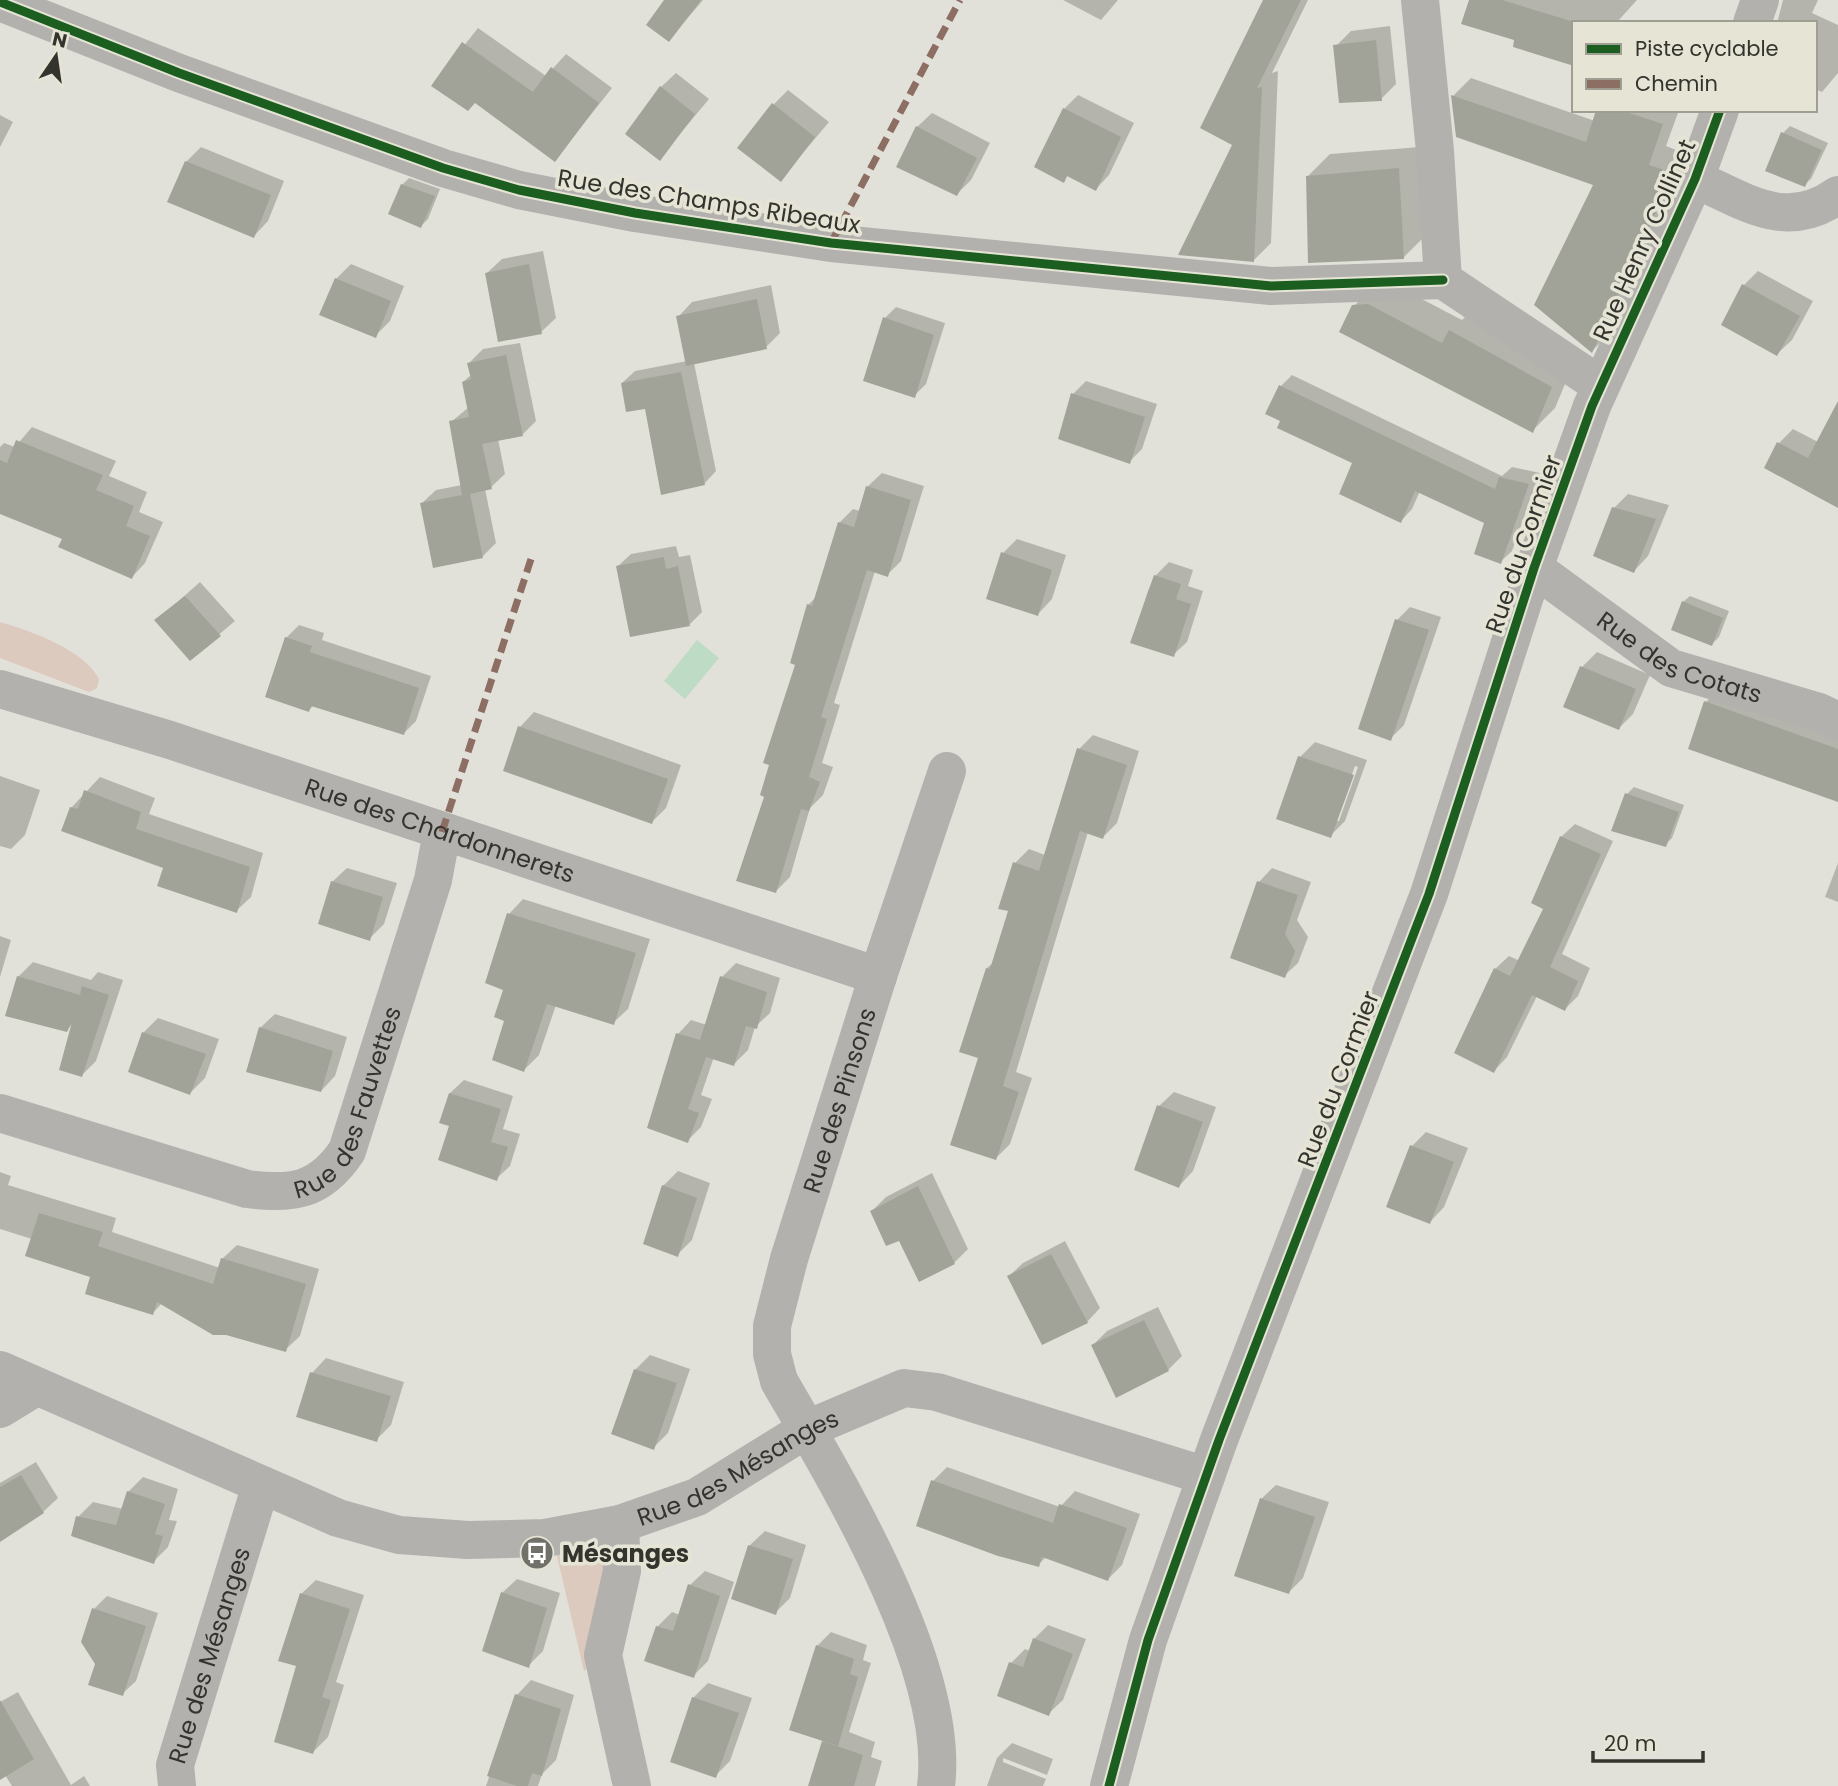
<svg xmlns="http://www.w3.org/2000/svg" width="1838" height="1786" viewBox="0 0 1838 1786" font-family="Poppins,sans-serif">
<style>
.green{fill:#ddcabf}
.water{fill:#bedbc5}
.shadow{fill:#0003;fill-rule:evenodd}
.building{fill:#a1a399}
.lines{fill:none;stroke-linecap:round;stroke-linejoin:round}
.minor{stroke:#b2b1ae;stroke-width:38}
.quiet{stroke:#8d6e63;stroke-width:7;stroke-dasharray:14 7;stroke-linecap:butt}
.cycleway-casing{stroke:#e6e4d5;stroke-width:13}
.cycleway{stroke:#1b5e20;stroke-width:9}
.labels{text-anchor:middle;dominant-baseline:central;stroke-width:7;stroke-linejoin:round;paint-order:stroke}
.street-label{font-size:24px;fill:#34342e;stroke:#e6e4d5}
.poi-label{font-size:24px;font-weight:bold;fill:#34342e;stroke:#e6e4d5;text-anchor:start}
</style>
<rect width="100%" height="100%" fill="#e2e1d9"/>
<g class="green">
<path d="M0,622C31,631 83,649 99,679L97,688L89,692L0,658Z"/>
<polygon points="596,1549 606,1563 589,1668 584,1671 556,1552"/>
</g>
<polygon class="water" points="697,640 719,658 685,699 664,681"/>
<g class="shadow">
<polygon points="666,0 703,0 669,40"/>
<polygon points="1063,0 1118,0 1101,20"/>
<polygon points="1266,0 1308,0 1272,73 1278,71 1271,243 1253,261 1235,144"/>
<polygon points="1471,0 1637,0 1617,22 1574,23 1516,39"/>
<polygon points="1783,0 1818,0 1812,13 1838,25 1838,73 1822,92 1815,89 1815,23 1777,23"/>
<polygon points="1390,26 1396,84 1381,99 1336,46 1351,31"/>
<polygon points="478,28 546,76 566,54 612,88 555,160 476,101 433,85"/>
<polygon points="676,73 709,99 659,159 661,87"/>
<polygon points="1471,78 1595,121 1598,110 1679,110 1666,146 1686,154 1610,333 1592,351 1595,184 1457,136 1453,96"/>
<polygon points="788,90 829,122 781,179 774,104"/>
<polygon points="1078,95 1134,123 1109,175 1096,189 1069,175 1063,180 1064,109"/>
<polygon points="932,113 990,143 971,180 957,194 917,127"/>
<polygon points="0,115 13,122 0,147"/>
<polygon points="1790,126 1828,143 1811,179 1804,185 1783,133"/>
<polygon points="201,147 284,181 268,221 254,236 186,162"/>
<polygon points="1420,147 1425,236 1403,258 1308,176 1330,154"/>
<polygon points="409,178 440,189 428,219 421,226 402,185"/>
<polygon points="543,251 556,318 541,332 487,273 502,259"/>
<polygon points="351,264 404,286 390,321 375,336 336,279"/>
<polygon points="1758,271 1813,301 1792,340 1777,354 1744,285"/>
<polygon points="1391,283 1462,320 1473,309 1573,365 1555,408 1533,430 1354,306 1376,284"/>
<polygon points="771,285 780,333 766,347 694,363 716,471 704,484 646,406 622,383 635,371 687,361 678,317 692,302"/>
<polygon points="896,307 945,323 926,384 914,396 885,318"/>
<polygon points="520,343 536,421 522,435 498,439 505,474 491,487 485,489 496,543 482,557 422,503 436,490 462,485 451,422 469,407 463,382 472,374 469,363 483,349"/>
<polygon points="1292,375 1502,476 1512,467 1540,473 1512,551 1500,562 1486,522 1420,491 1412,509 1401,521 1354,462 1282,420 1281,386"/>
<polygon points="1086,381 1157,404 1142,449 1129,462 1073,394"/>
<polygon points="1838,405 1838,506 1779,443 1793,429 1818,442"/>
<polygon points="32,427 116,461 109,476 147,492 139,512 163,522 145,563 132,577 64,538 0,512 0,447 4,443 15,447"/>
<polygon points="882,473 924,486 901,561 887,575 875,571 834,703 840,705 822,763 833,767 823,795 810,808 790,877 776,891 766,795 798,664 808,605 817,596 839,523 853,509 860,511 867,487"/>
<polygon points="1628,494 1669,505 1648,556 1634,571 1614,508"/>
<polygon points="1017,539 1066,555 1052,599 1038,614 1003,553"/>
<polygon points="676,546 679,557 690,555 702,612 690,624 618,566 631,554"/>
<polygon points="1169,562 1193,570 1188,586 1203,591 1187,642 1173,655 1132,642 1148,591 1155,576"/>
<polygon points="200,582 235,621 190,659 157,620"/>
<polygon points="1690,596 1729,611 1719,637 1712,644 1683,602"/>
<polygon points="1410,607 1441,617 1404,725 1390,739 1397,620"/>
<polygon points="299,625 324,633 322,640 431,676 416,721 404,733 314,705 309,710 286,638"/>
<polygon points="1597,652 1650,675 1633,714 1619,728 1566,706 1582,667"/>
<polygon points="1728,680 1838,719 1838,801 1706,702"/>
<polygon points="534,712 681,765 666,808 652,822 520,727"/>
<polygon points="1093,735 1139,751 1117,823 1103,837 1088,832 1016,1072 1032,1078 1010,1144 996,1158 980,1057 987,968 995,961 1010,910 1015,863 1029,849 1045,855 1079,749"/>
<path d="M1315,742L1367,760L1345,821L1330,836L1300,757ZM1355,766L1358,767L1339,821H1335Z"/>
<polygon points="0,776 40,790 25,835 11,849 0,846"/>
<polygon points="100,777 155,798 149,814 263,853 251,897 236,911 71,808"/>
<polygon points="1634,787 1684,805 1672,838 1665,845 1627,794"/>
<polygon points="1575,824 1613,841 1562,954 1590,968 1578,996 1565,1009 1537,996 1507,1057 1494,1071 1495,969 1509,956 1520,961 1546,908 1561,837"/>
<polygon points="1838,863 1838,902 1825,897"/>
<polygon points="347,868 397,883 384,924 369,939 332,882"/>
<polygon points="1272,868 1311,882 1297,920 1308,937 1298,963 1284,976 1232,957 1259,882"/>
<polygon points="523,899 650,939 628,1009 613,1023 556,1005 539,1055 524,1070 506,1020 506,988 509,914"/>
<polygon points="0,936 11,940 0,977"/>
<polygon points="33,962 91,980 98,972 123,980 96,1061 82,1075 74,1023 66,1030 18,977"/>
<polygon points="736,963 780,978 770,1013 755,1027 748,1050 734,1064 714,1057 701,1095 712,1099 701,1127 687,1141 678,1034 691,1020 707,1025 722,977"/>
<polygon points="275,1014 347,1037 335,1076 321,1091 260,1028"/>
<polygon points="158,1018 219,1039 205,1078 190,1093 143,1033"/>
<polygon points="464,1080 513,1096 503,1129 520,1134 510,1166 496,1179 451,1125 450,1093"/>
<polygon points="1174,1092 1216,1107 1193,1171 1179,1186 1159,1106"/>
<polygon points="1426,1132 1468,1148 1444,1207 1430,1222 1412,1146"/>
<polygon points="678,1171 710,1183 692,1240 677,1255 663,1186"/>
<polygon points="0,1172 11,1176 8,1185 116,1218 112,1232 220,1268 222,1259 237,1245 319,1269 300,1336 285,1350 162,1303 153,1313 32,1239 0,1229"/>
<polygon points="932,1173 968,1249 954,1263 900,1239 872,1211 886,1197"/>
<polygon points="1065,1241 1100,1308 1087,1322 1009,1276 1023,1263"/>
<polygon points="1158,1307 1182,1356 1168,1370 1093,1345 1107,1331"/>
<polygon points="650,1355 690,1369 668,1433 654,1447 635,1370"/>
<polygon points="326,1358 404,1382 391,1425 376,1440 312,1373"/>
<polygon points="36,1462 58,1498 43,1512 0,1540 0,1483"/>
<polygon points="947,1467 1060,1507 1075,1491 1140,1514 1122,1565 1108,1579 1046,1557 1038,1565 933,1481"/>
<polygon points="143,1477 178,1489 169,1520 177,1521 168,1547 153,1562 78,1517 93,1502 123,1509 128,1492"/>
<polygon points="1276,1485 1329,1502 1303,1578 1289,1592 1261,1499"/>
<polygon points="765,1531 806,1545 790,1598 775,1613 733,1598 750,1545"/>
<polygon points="705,1571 734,1582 708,1661 693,1676 657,1627 672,1612 680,1615 690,1585"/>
<polygon points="517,1579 560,1593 543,1651 528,1666 502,1593"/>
<polygon points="316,1580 364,1595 336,1682 344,1685 328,1737 313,1752 298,1665 301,1594"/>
<polygon points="107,1596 158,1613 136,1681 122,1694 83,1642 94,1609"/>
<polygon points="1048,1625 1086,1639 1063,1700 1048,1714 1011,1663 1025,1649 1030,1651 1034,1639"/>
<polygon points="831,1632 867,1645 863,1660 871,1663 849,1732 875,1742 871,1757 882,1761 875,1786 809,1786 824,1740 817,1646"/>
<polygon points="531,1680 574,1695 556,1760 542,1774 538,1786 486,1786 517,1695"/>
<polygon points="708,1683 752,1698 730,1761 715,1776 693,1698"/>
<polygon points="18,1692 71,1785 84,1776 90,1786 12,1786 5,1775 0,1778 0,1702"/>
<polygon points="1012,1743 1053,1759 1047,1775 1003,1758 1003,1762 1046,1779 1043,1786 987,1786 997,1758"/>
</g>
<g class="building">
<polygon points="664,0 701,0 669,42 646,25"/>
<polygon points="1263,0 1301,0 1257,88 1262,87 1254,262 1178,255 1232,145 1200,128"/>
<polygon points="1469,0 1502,0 1574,22 1574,66 1513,47 1514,40 1461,24"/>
<polygon points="1376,40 1382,101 1339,103 1333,45"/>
<polygon points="462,42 533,92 551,67 599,103 555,162 475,103 468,111 431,86"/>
<polygon points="660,86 695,114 660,161 625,134"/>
<polygon points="1451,95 1586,142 1596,110 1620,110 1663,124 1649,165 1674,173 1592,353 1534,305 1593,185 1456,137"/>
<polygon points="772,103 815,137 781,182 737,148"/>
<polygon points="1063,108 1121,137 1096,191 1067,176 1064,183 1034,167"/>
<polygon points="916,126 977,158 957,196 896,167"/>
<polygon points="1781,132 1822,150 1805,187 1765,171"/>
<polygon points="185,161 271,195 254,238 167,202"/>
<polygon points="1399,168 1404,259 1308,263 1306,176"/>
<polygon points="401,184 435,196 421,228 388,214"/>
<polygon points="529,264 542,334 498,342 485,273"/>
<polygon points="335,278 391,301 376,338 319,315"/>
<polygon points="1742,284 1800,316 1777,356 1721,325"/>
<polygon points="757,299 767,349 686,366 676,316"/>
<polygon points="1368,304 1442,343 1449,330 1552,387 1533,433 1339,332 1352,305"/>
<polygon points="883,317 934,335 915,398 863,381"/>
<polygon points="506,355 523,436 482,444 492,489 470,494 483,558 433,568 420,503 462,495 449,421 469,417 462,382 471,379 467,363"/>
<polygon points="681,372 705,485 661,495 645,409 626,412 621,383"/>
<polygon points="1279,385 1495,489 1499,477 1529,484 1501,564 1474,554 1484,523 1415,491 1401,523 1339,494 1352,463 1277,428 1280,421 1265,414"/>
<polygon points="1071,393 1145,417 1130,464 1058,439"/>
<polygon points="1838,401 1838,508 1764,468 1777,442 1808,458"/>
<polygon points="16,440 103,475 96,490 134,506 126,526 150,536 132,579 58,547 62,539 0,514 0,460 7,463"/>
<polygon points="866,486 911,500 888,577 867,570 821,717 827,719 809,777 820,782 809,811 801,809 776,893 736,881 764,797 760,795 769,765 763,763 795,665 790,663 807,604 812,606 838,522 854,527"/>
<polygon points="1612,507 1656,519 1634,573 1593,556"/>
<polygon points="1001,552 1052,570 1038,616 986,599"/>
<polygon points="664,557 666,569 678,566 690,626 630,637 616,566"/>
<polygon points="1154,575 1181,584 1176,599 1191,604 1174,657 1130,643"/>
<polygon points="185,596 221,636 190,661 154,620"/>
<polygon points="1682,601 1723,618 1712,646 1671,630"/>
<polygon points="1395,619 1429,630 1391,741 1358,729"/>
<polygon points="285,637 312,646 310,652 419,688 404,735 311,706 309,712 265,697"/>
<polygon points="1580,666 1636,689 1619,730 1563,707"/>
<polygon points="1704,701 1838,749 1838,802 1688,749"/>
<polygon points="518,726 668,779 652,824 503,771"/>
<polygon points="1077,748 1127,765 1103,839 1080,831 1003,1086 1019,1092 996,1160 950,1145 978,1058 959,1052 986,968 990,969 1008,911 998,909 1013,862 1039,871"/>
<polygon points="1298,756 1354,775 1331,838 1276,819"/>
<polygon points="84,790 141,812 136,829 250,867 237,913 157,886 163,868 61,831 70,807 78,809"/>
<polygon points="1625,793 1679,812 1666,847 1611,831"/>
<polygon points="1560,836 1601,854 1550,967 1578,981 1565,1011 1532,995 1494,1073 1454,1053 1494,968 1510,976 1543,909 1531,903"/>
<polygon points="331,881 383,897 370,941 318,924"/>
<polygon points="1257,881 1298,895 1285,934 1295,951 1285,978 1230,958"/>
<polygon points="507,913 636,953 614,1025 547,1004 524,1072 492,1060 504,1021 494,1017 503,990 485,983"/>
<polygon points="17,976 80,995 82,986 109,995 82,1077 59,1070 72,1022 67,1032 5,1016"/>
<polygon points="720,976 767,992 757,1029 746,1026 734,1066 706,1057 688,1109 699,1113 688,1143 647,1128 676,1033 700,1040"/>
<polygon points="259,1027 333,1051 321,1092 246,1072"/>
<polygon points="142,1032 206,1054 190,1095 128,1072"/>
<polygon points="449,1093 501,1109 491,1142 508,1147 497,1181 438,1160 449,1126 439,1123"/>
<polygon points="1157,1105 1203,1122 1179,1188 1134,1170"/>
<polygon points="1410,1145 1454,1162 1430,1224 1386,1207"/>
<polygon points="662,1185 697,1198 678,1257 643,1244"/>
<polygon points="918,1186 955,1264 919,1282 899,1241 886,1246 870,1211"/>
<polygon points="39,1213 103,1232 98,1246 213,1284 221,1258 306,1284 286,1352 226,1335 213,1335 157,1302 153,1315 85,1294 90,1277 25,1256"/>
<polygon points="1051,1254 1088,1323 1042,1345 1007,1276"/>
<polygon points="1144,1320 1169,1371 1116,1398 1091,1345"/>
<polygon points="634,1369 677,1383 654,1450 611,1434"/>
<polygon points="310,1372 391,1396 377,1442 296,1417"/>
<polygon points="21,1475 44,1513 0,1542 0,1487"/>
<polygon points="931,1480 1053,1523 1059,1504 1127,1528 1108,1581 1042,1557 1039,1567 998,1556 916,1526"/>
<polygon points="127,1491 165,1504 155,1534 163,1536 154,1564 71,1536 76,1516 116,1525"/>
<polygon points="1260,1498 1315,1517 1289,1594 1234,1576"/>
<polygon points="748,1545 793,1559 776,1615 731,1599"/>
<polygon points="688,1584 720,1596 694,1678 644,1661 656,1626 673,1631"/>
<polygon points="501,1592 547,1608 529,1668 482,1651"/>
<polygon points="300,1593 350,1609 322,1697 331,1700 313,1754 274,1742 296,1666 278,1661"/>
<polygon points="92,1608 146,1626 123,1696 88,1685 95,1664 81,1642"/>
<polygon points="1033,1638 1073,1654 1049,1716 997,1696 1009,1662 1023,1667"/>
<polygon points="816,1645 854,1659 850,1674 858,1677 838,1746 789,1730"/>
<polygon points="515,1694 561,1709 542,1776 532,1773 528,1786 517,1786 487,1776"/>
<polygon points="692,1697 739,1713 716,1778 670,1762"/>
<polygon points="0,1700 34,1759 0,1780"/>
<polygon points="822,1741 863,1755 854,1786 808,1786"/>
</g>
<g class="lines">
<g class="minor">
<polyline points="1420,0 1435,151 1443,280 1600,385"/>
<polyline points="0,2 179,73 443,168 519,190 635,213 831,243 1271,286 1443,280"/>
<polyline points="1752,23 1760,0"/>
<path d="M1695,179C1746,202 1787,232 1838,195"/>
<path id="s1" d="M1534,568L1671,668L1819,712L1838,721"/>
<path id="s2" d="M0,689L170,740L878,976"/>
<path id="s3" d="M0,1113L247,1189C293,1195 320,1191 347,1151L433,880L442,832"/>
<path id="s4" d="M0,1370L338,1518L399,1535L468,1540L545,1538L620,1524L697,1497L807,1429L904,1388L937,1392L1206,1476"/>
<polyline points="0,1409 36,1387"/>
<polyline points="620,1524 622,1571 603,1655 632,1786"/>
<path id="s5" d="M177,1786L175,1765L261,1485"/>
<path id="s6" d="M936,1786C951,1668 838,1483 779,1381L772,1354V1326L789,1259L878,976L947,771"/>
<polyline points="1109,1786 1148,1640 1219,1440 1429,894 1534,568 1592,406 1695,179 1720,110"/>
</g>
<g class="quiet">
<polyline points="831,243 960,0"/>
<polyline points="442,832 532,556"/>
</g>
<defs>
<g id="cycleway">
<polyline points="0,2 179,73 443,168 519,190 635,213 831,243 1271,286 1443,280"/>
<polyline points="1109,1786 1148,1640 1219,1440 1429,894 1534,568 1592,406 1695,179 1720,110"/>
</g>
</defs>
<use href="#cycleway" class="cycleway-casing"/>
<use href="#cycleway" class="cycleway"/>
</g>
<defs>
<symbol id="bus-disc" viewBox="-11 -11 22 22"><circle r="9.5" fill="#71716a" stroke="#e6e4d5"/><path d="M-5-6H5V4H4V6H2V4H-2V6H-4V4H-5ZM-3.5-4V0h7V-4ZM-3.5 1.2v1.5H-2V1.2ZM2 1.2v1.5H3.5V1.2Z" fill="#fff"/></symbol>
</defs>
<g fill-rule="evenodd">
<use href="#bus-disc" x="518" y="1534" width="38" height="38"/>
</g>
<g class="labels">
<g class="street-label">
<text transform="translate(709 201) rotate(9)">Rue des Champs Ribeaux</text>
<text transform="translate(1644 240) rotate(-66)">Rue Henry Collinet</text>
<text transform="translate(1523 544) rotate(-71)">Rue du Cormier</text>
<text stroke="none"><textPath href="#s1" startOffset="173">Rue des Cotats</textPath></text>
<text stroke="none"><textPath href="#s2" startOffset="462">Rue des Chardonnerets</textPath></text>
<text transform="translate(1338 1079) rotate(-69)">Rue du Cormier</text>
<text stroke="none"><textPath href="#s3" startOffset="415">Rue des Fauvettes</textPath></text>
<text stroke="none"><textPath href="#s6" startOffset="732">Rue des Pinsons</textPath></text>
<text stroke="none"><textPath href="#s4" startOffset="786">Rue des Mésanges</textPath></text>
<text stroke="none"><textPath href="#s5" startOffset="136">Rue des Mésanges</textPath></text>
</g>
<g class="poi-label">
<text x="562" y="1553">Mésanges</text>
</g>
</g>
<rect x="1572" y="21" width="245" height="91" fill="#e6e4d5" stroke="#9f9e92" stroke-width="2"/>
<rect x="1586" y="44" width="35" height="10" fill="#1b5e20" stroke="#9f9e92" stroke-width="2"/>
<text x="1635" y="56" font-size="21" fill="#34342e">Piste cyclable</text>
<rect x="1586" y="79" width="35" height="10" fill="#8d6e63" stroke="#9f9e92" stroke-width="2"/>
<text x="1635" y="91" font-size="21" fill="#34342e">Chemin</text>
<g transform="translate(56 56) rotate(13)" stroke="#e6e4d5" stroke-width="5" paint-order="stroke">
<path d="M0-5L12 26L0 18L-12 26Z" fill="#34342e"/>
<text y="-10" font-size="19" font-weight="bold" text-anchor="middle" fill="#34342e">N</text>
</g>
<path d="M1593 1751v10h110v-10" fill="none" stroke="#34342e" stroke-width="3.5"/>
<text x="1604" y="1751" font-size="21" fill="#34342e" stroke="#e6e4d5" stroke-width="5" paint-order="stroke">20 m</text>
</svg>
